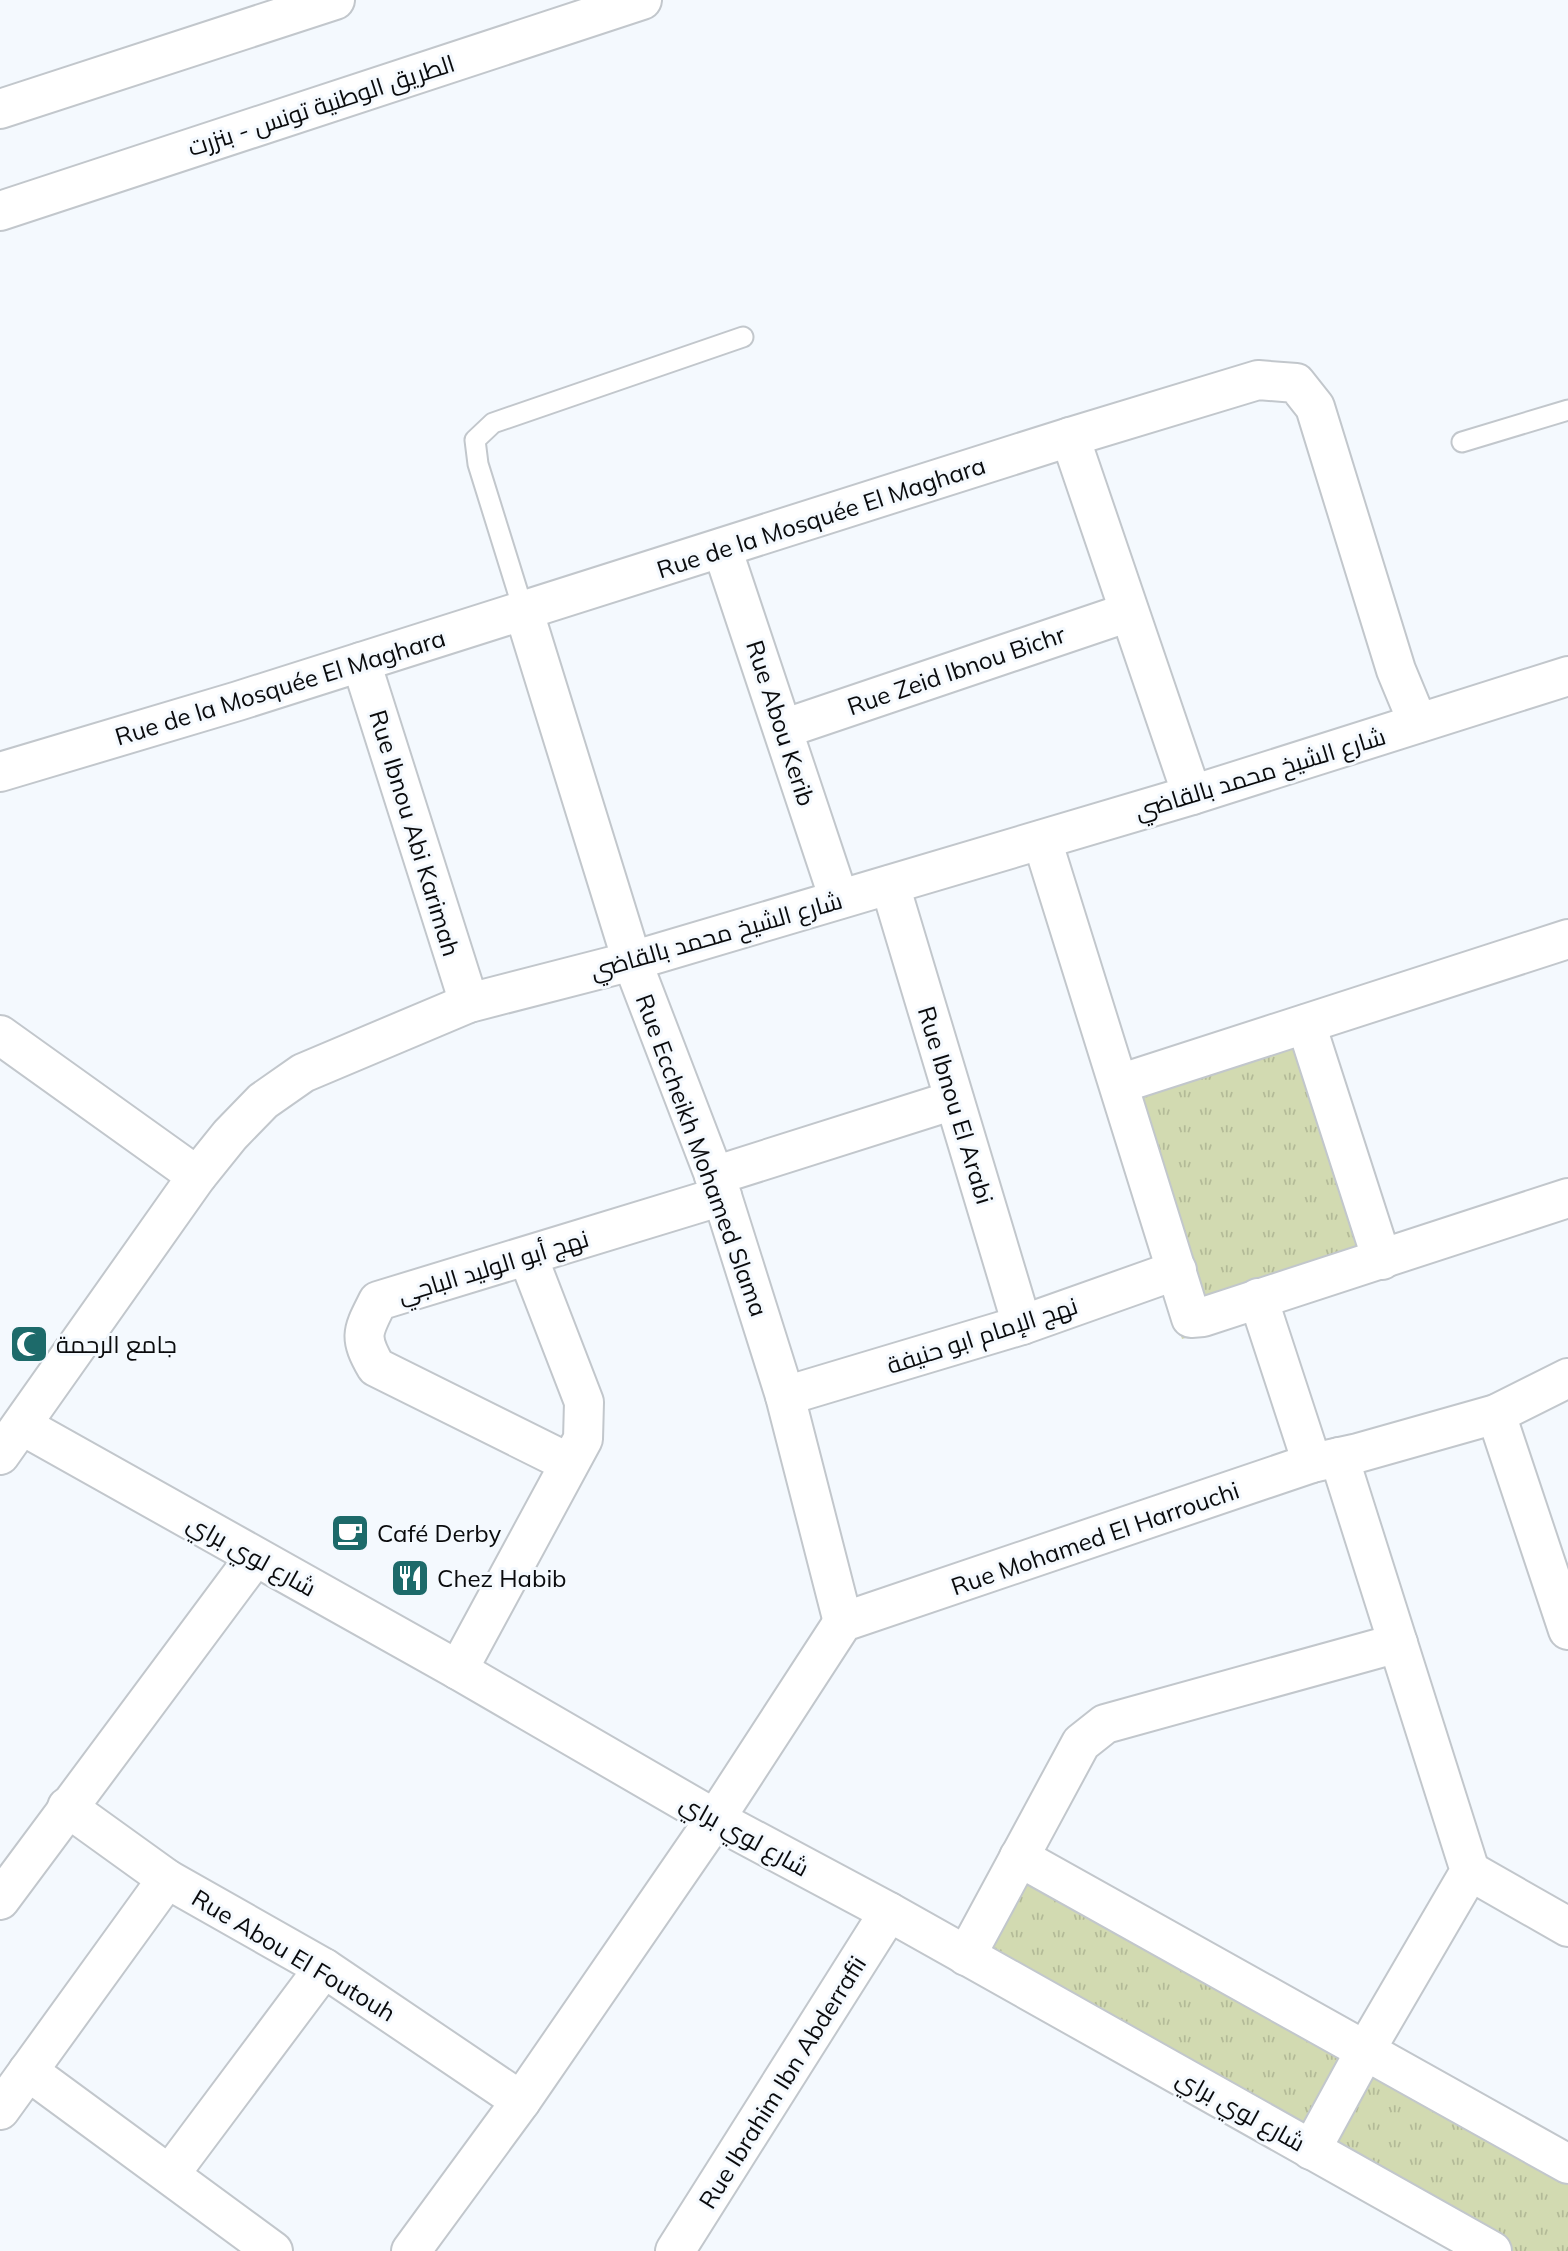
<svg xmlns="http://www.w3.org/2000/svg" width="1568" height="2251" viewBox="0 0 1568 2251" font-family="Mulish,Cairo,sans-serif">
<style>
.grass{fill:url(#grass-tufts)}
.lines{fill:none;stroke-linecap:round;stroke-linejoin:round}
.lane-casing{stroke:#c2c7cc;stroke-width:23}
.street-casing{stroke:#c2c7cc;stroke-width:42}
.secondary-casing{stroke:#c2c7cc;stroke-width:42}
.highway-casing{stroke:#c2c7cc;stroke-width:42}
.lane{stroke:#fff;stroke-width:19}
.street{stroke:#fff;stroke-width:38}
.secondary{stroke:#fff;stroke-width:38}
.highway{stroke:#fff;stroke-width:38}
.labels{text-anchor:middle;dominant-baseline:central;stroke-width:6;stroke-linejoin:round;paint-order:stroke}
.street-label{font-size:24px;fill:#0a0b0d;stroke:#f4f9fe}
.poi-label{font-size:24px;fill:#0a0b0d;stroke:#f4f9fe;text-anchor:start}
</style>
<defs>
<pattern id="grass-tufts" width="24" height="20" patternUnits="userSpaceOnUse" patternTransform="scale(1.75)"><rect width="24" height="20" fill="#d2dab1"/><path d="M3 7l-1-3M5 7V3M7 7l1-3M15 17l-1-3M17 17v-4M19 17l1-3" fill="none" stroke="#b3ba97"/></pattern>
</defs>
<rect width="100%" height="100%" fill="#f4f9fe"/>
<g class="grass">
<polygon points="1316,1004 1400,1269 1182,1339 1097,1073"/>
<polygon points="1024,1875 1568,2180 1568,2251 1499,2251 978,1958"/>
</g>
<g class="lines">
<defs>
<g id="lane">
<polyline points="1462,442 1568,410"/>
<polyline points="524,612 478,464 475,440 493,423 743,337"/>
</g>
<g id="street">
<polyline points="1070,437 1192,795"/>
<polyline points="722,548 839,899"/>
<polyline points="524,612 632,961 722,1196 785,1396 843,1622"/>
<polyline points="361,662 469,1003"/>
<polyline points="783,729 1129,612"/>
<polyline points="0,772 238,701 1070,437 1258,380 1296,383 1315,407 1396,670 1418,723"/>
<polyline points="1042,840 1191,1318 1203,1317 1568,1198"/>
<polyline points="890,885 1022,1325"/>
<polyline points="1306,1024 1382,1260"/>
<polyline points="0,1035 197,1176"/>
<polyline points="1119,1084 1568,939"/>
<polyline points="714,1176 954,1100"/>
<polyline points="1258,1298 1312,1463"/>
<polyline points="785,1396 1022,1325 1177,1270"/>
<polyline points="1496,1414 1568,1630"/>
<path d="M569,1463L376,1367C358,1336 363,1331 378,1301L722,1196"/>
<polyline points="458,1670 583,1439 584,1402 528,1257"/>
<polyline points="67,1807 167,1879 324,1968 521,2101"/>
<polyline points="1019,1857 1568,2164"/>
<polyline points="1470,1871 1568,1927"/>
<polyline points="0,1900 255,1557"/>
<polyline points="966,1956 1081,1743 1105,1724 1398,1643"/>
<polyline points="28,2071 273,2251"/>
<polyline points="0,2110 167,1879"/>
<polyline points="1311,2150 1365,2051 1470,1871 1339,1457"/>
<polyline points="170,2174 324,1968"/>
<polyline points="411,2251 521,2101 715,1819 843,1622 1312,1463 1358,1453 1496,1414 1568,1378"/>
<polyline points="675,2251 889,1912"/>
</g>
<g id="secondary">
<polyline points="23,1426 458,1670 715,1819 889,1912 1492,2251"/>
<polyline points="0,1455 197,1176 230,1135 263,1101 303,1073 469,1003 632,961 1192,795 1568,676"/>
</g>
<g id="highway">
<polyline points="0,109 335,0"/>
<polyline points="0,211 642,0"/>
</g>
</defs>
<use href="#lane" class="lane-casing"/>
<use href="#street" class="street-casing"/>
<use href="#secondary" class="secondary-casing"/>
<use href="#highway" class="highway-casing"/>
<use href="#lane" class="lane"/>
<use href="#street" class="street"/>
<use href="#secondary" class="secondary"/>
<use href="#highway" class="highway"/>
</g>
<defs>
<symbol id="mosque-square" viewBox="-11 -11 22 22"><rect x="-9" y="-9" width="18" height="18" rx="4" fill="#1d6a6a" stroke="#f4f9fe"/><path d="M3.5-4.9A6 6 0 1 0 3.5 4.9A5 5 0 1 1 3.5-4.9Z" fill="#fff"/></symbol>
<symbol id="cafe-square" viewBox="-11 -11 22 22"><rect x="-9" y="-9" width="18" height="18" rx="4" fill="#1d6a6a" stroke="#f4f9fe"/><path d="M-5.5-4.5H6V0H3Q3 3.5 0 3.5H-2.5Q-5.5 3.5-5.5 0ZM3-3.2v2h1.7v-2ZM-6 4.5H4V6H-6Z" fill="#fff"/></symbol>
<symbol id="restaurant-square" viewBox="-11 -11 22 22"><rect x="-9" y="-9" width="18" height="18" rx="4" fill="#1d6a6a" stroke="#f4f9fe"/><path d="M-5-6h1v4h1v-4h1v4h1v-4h1v5L-1.5 .5V6h-2V.5L-5-1ZM5-6V6H3V1.5H1.5Q1.5-4 5-6Z" fill="#fff"/></symbol>
</defs>
<g fill-rule="evenodd">
<use href="#mosque-square" x="7" y="1322" width="44" height="44"/>
<use href="#cafe-square" x="328" y="1511" width="44" height="44"/>
<use href="#restaurant-square" x="388" y="1556" width="44" height="44"/>
</g>
<g class="labels">
<g class="street-label">
<text transform="translate(321 105) rotate(-18)">الطريق الوطنية تونس - بنزرت</text>
<text transform="translate(821 517) rotate(-18)">Rue de la Mosquée El Maghara</text>
<text transform="translate(956 670) rotate(-19)">Rue Zeid Ibnou Bichr</text>
<text transform="translate(280 687) rotate(-17)">Rue de la Mosquée El Maghara</text>
<text transform="translate(781 723) rotate(72)">Rue Abou Kerib</text>
<text transform="translate(1260 773) rotate(-17)">شارع الشيخ محمد بالقاضي</text>
<text transform="translate(415 833) rotate(73)">Rue Ibnou Abi Karimah</text>
<text transform="translate(716 935) rotate(-16)">شارع الشيخ محمد بالقاضي</text>
<text transform="translate(956 1105) rotate(73)">Rue Ibnou El Arabi</text>
<text transform="translate(702 1155) rotate(70)">Rue Eccheikh Mohamed Slama</text>
<text transform="translate(493 1266) rotate(-17)">نهج أبو الوليد الباجي</text>
<text transform="translate(982 1335) rotate(-18)">نهج الإمام ابو حنيفة</text>
<text transform="translate(1095 1538) rotate(-19)">Rue Mohamed El Harrouchi</text>
<text transform="translate(252 1555) rotate(29)">شارع لوي براي</text>
<text transform="translate(745 1835) rotate(29)">شارع لوي براي</text>
<text transform="translate(294 1955) rotate(31)">Rue Abou El Foutouh</text>
<text transform="translate(782 2082) rotate(-58)">Rue Ibrahim Ibn Abderrafii</text>
<text transform="translate(1241 2110) rotate(29)">شارع لوي براي</text>
</g>
<g class="poi-label">
<text x="56" y="1344">جامع الرحمة</text>
<text x="377" y="1533">Café Derby</text>
<text x="437" y="1578">Chez Habib</text>
</g>
</g>
</svg>
